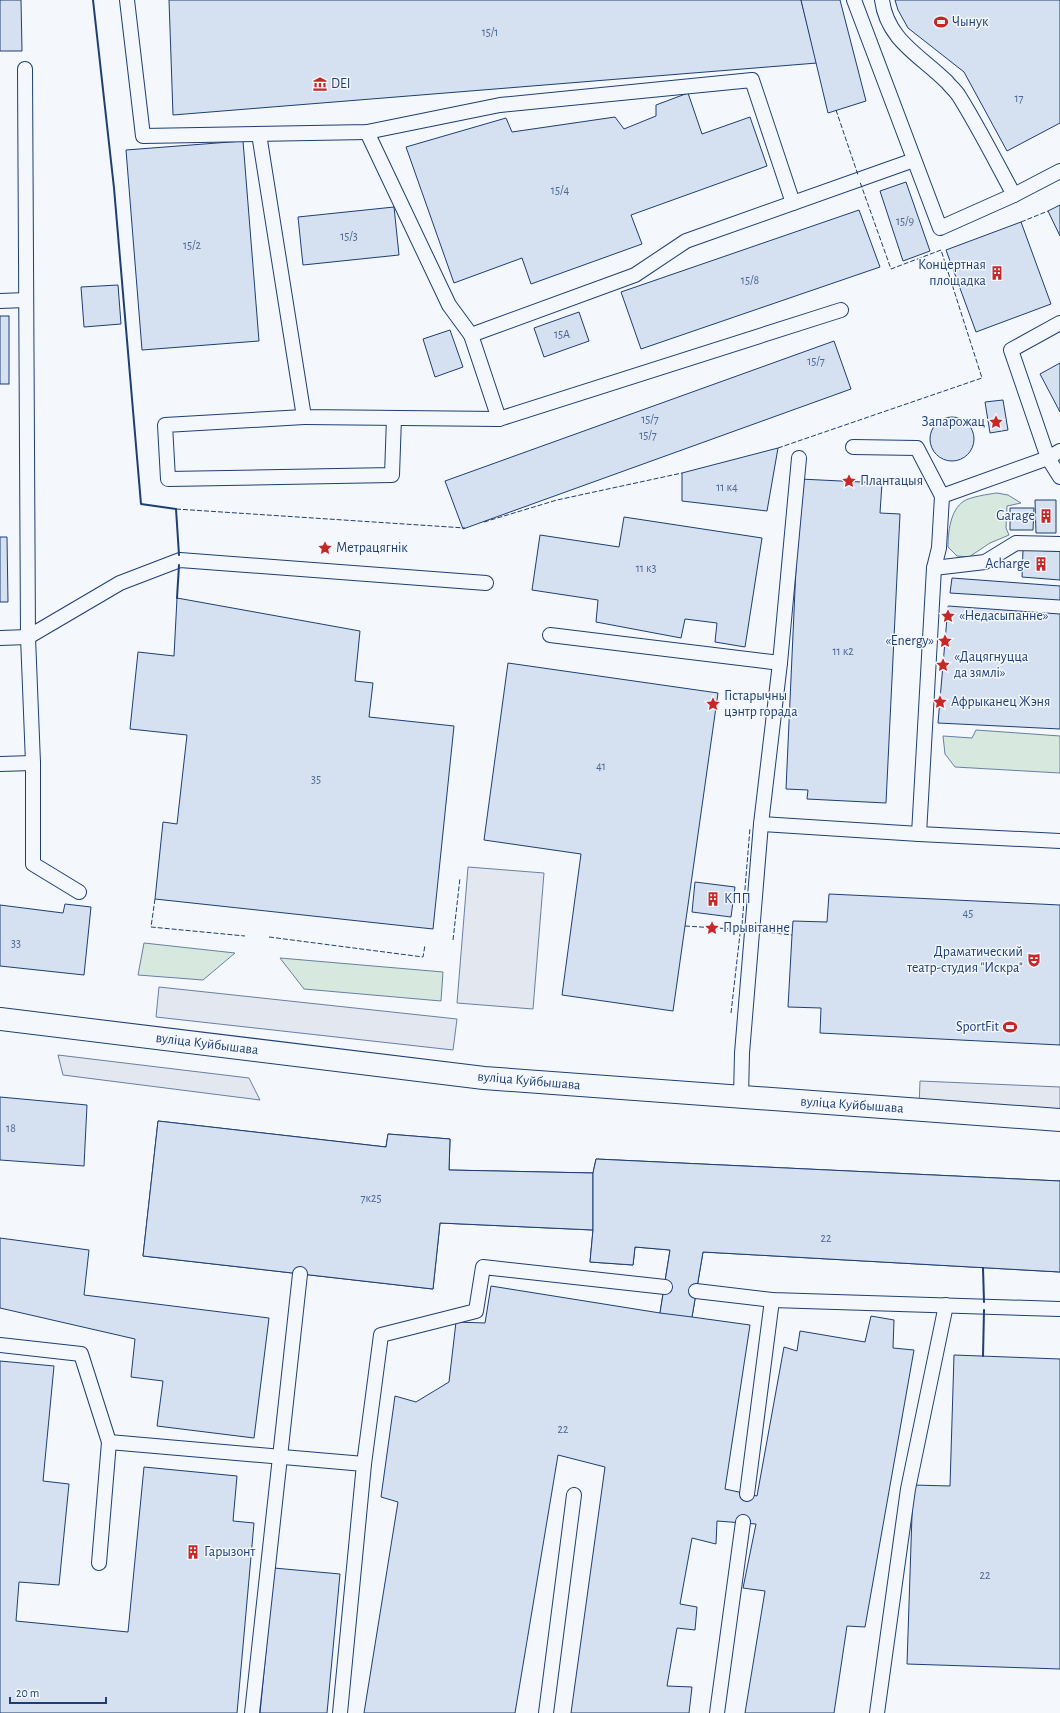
<svg xmlns="http://www.w3.org/2000/svg" width="1060" height="1713" viewBox="0 0 1060 1713" font-family="'Alegreya Sans',sans-serif">
<style>
.green{fill:#d7e8df;stroke:#687fa3}
.parking{fill:#e3e8f0;stroke:#687fa3}
.building{fill:#d5e0f0;stroke:#1d3f73}
.lines{fill:none;stroke-linecap:round;stroke-linejoin:round}
.lane-casing{stroke:#1d3f73;stroke-width:16}
.secondary-casing{stroke:#1d3f73;stroke-width:24}
.lane{stroke:#f4f7fb;stroke-width:14}
.secondary{stroke:#f4f7fb;stroke-width:22}
.fence{stroke:#1d3f73;stroke-width:1;stroke-dasharray:5 2;stroke-linecap:butt}
.wall{stroke:#1d3f73;stroke-width:2}
.labels{text-anchor:middle;dominant-baseline:central;stroke-width:3;stroke-linejoin:round;paint-order:stroke}
.number-label{font-size:12px;fill:#4b6792}
.poi-label{font-size:14px;fill:#1d3f73;stroke:#f4f7fb;text-anchor:start}
.street-label{font-size:14px;fill:#1d3f73;stroke:#f4f7fb}
</style>
<rect width="100%" height="100%" fill="#f4f7fb"/>
<g class="green">
<path d="M997,493L1008,495L1021,503L1007,506L1006,528L1009,535L990,543L969,557L957,556L948,547C948,533 950,510 964,501C970,497 989,494 997,493Z"/>
<polygon points="976,730 1060,736 1060,773 955,767 945,754 943,736 972,738"/>
<polygon points="144,943 235,953 203,980 138,975"/>
<polygon points="280,958 443,972 441,1001 304,989"/>
</g>
<g class="parking">
<polygon points="468,867 544,873 533,1009 457,1003"/>
<polygon points="159,987 457,1019 453,1050 156,1017"/>
<polygon points="58,1055 249,1078 260,1100 63,1075"/>
<polygon points="920,1081 1060,1087 1060,1113 919,1107"/>
</g>
<g class="building">
<polygon points="0,0 21,0 22,51 0,51"/>
<polygon points="169,0 801,0 817,63 173,115"/>
<polygon points="801,0 840,0 866,101 828,113"/>
<polygon points="895,0 1060,0 1060,123 1007,151 964,72 908,28 898,10"/>
<polygon points="688,93 702,134 750,117 767,166 631,215 642,244 531,284 522,258 454,283 406,147 506,118 512,132 615,117 624,129 656,116 656,105"/>
<polygon points="243,141 259,341 142,350 126,150"/>
<polygon points="906,182 930,251 903,261 880,191"/>
<polygon points="1060,205 1060,236 1048,211"/>
<polygon points="394,207 399,255 303,265 298,217"/>
<polygon points="859,210 880,267 641,349 621,292"/>
<polygon points="1021,222 1051,304 976,332 946,250"/>
<polygon points="118,285 121,324 84,327 81,287"/>
<polygon points="579,312 589,341 544,357 534,328"/>
<rect x="0" y="316" width="9" height="68"/>
<polygon points="450,330 463,367 435,377 423,339"/>
<polygon points="834,341 851,389 463,529 445,481"/>
<polygon points="1060,363 1060,412 1040,374"/>
<polygon points="1003,400 1008,430 990,433 985,402"/>
<circle cx="952" cy="439" r="22"/>
<polygon points="778,448 767,511 682,501 682,473"/>
<polygon points="800,479 882,483 880,513 900,514 886,803 807,799 808,790 786,789"/>
<polygon points="1035,500 1056,500 1056,533 1036,533"/>
<polygon points="1010,508 1034,508 1033,530 1010,530"/>
<polygon points="624,517 762,538 745,647 715,642 717,623 685,619 681,638 596,622 598,600 532,590 540,535 619,547"/>
<polygon points="0,537 7,537 8,602 0,602"/>
<polygon points="1023,550 1060,551 1060,580 1022,577"/>
<polygon points="952,578 1060,586 1060,600 950,593"/>
<polygon points="177,598 360,631 355,681 373,683 369,717 454,726 433,929 155,899 163,822 177,824 187,735 130,729 138,652 174,656"/>
<polygon points="948,606 1060,614 1060,729 938,723"/>
<polygon points="508,663 718,693 673,1011 562,995 581,854 484,840"/>
<polygon points="695,882 735,887 731,917 692,912"/>
<polygon points="829,894 1060,905 1060,1045 820,1033 821,1008 788,1007 792,935 793,921 827,922"/>
<polygon points="65,904 91,907 84,975 0,966 0,905 63,913"/>
<polygon points="0,1097 87,1105 84,1166 0,1160"/>
<polygon points="158,1121 386,1147 388,1134 450,1139 449,1170 593,1173 596,1159 1060,1181 1060,1272 703,1252 692,1317 750,1325 725,1489 757,1496 784,1347 797,1351 800,1331 865,1342 871,1316 894,1320 893,1348 914,1350 865,1627 847,1626 834,1713 745,1713 765,1591 743,1588 756,1524 717,1521 716,1544 692,1538 680,1604 697,1607 695,1630 677,1628 667,1686 692,1687 689,1713 571,1713 605,1467 558,1455 515,1713 364,1713 398,1502 381,1497 395,1396 416,1402 449,1382 456,1322 485,1323 491,1286 660,1313 670,1250 635,1247 633,1265 590,1262 593,1230 440,1223 433,1289 143,1256"/>
<polygon points="158,1121 386,1147 388,1134 450,1139 449,1170 593,1173 593,1230 440,1223 433,1289 143,1256"/>
<polygon points="596,1159 1060,1181 1060,1272 703,1252 692,1317 660,1313 670,1250 635,1247 633,1265 590,1262 593,1230 593,1173"/>
<polygon points="0,1238 89,1250 84,1295 269,1318 254,1438 157,1426 163,1381 131,1377 135,1339 0,1308"/>
<polygon points="954,1355 1060,1359 1060,1669 907,1664 913,1485 950,1486"/>
<polygon points="0,1361 54,1366 43,1481 69,1484 59,1585 19,1582 16,1621 128,1632 144,1467 237,1476 233,1521 254,1523 237,1713 0,1713"/>
<polygon points="274,1568 340,1574 327,1713 260,1713"/>
</g>
<g class="lines">
<defs>
<g id="lane">
<polyline points="127,0 143,136 367,132 500,105 752,80 793,203"/>
<polyline points="854,0 940,228 1014,195 1060,171"/>
<path d="M882,0C887,40 921,56 947,82C951,87 956,91 959,96C979,128 996,162 1014,195"/>
<polyline points="25,69 28,637 33,763 33,864 79,892"/>
<polyline points="367,132 449,305 471,335"/>
<polyline points="259,134 304,417 499,419"/>
<polyline points="0,301 26,300"/>
<polyline points="841,310 499,419 471,335 635,275 686,241 914,160"/>
<polyline points="304,417 165,425 168,479 392,475 394,418"/>
<polyline points="853,447 917,448 942,496"/>
<polyline points="1060,451 1048,458 1060,477"/>
<polyline points="934,568 985,562 1016,543 1060,544"/>
<polyline points="550,635 780,663"/>
<polyline points="0,638 28,637 120,583 180,560 486,583"/>
<polyline points="0,764 33,763"/>
<polyline points="761,824 919,834 1060,841"/>
<polyline points="919,834 934,568 939,548 942,496 1048,458 1011,350 1060,323"/>
<polyline points="741,1097 742,1053 761,824 780,663 799,458"/>
<polyline points="696,1291 772,1300 1060,1309"/>
<polyline points="0,1345 81,1354 109,1442 99,1563"/>
<polyline points="109,1442 364,1464"/>
<polyline points="747,1494 772,1300"/>
<polyline points="252,1713 300,1274"/>
<polyline points="340,1713 364,1464 381,1335 476,1311 483,1267 665,1287"/>
<polyline points="546,1713 574,1495"/>
<polyline points="717,1713 743,1522"/>
<polyline points="877,1713 908,1489 946,1305"/>
</g>
<polyline id="secondary" points="0,1019 484,1078 1060,1120"/>
</defs>
<use href="#lane" class="lane-casing"/>
<use href="#secondary" class="secondary-casing"/>
<use href="#lane" class="lane"/>
<use href="#secondary" class="secondary"/>
<g class="fence">
<polyline points="836,110 858,175"/>
<polyline points="1021,222 1048,211"/>
<polyline points="778,448 982,378 941,250 891,269 860,182"/>
<polyline points="176,509 465,528"/>
<polyline points="484,522 557,500 682,473"/>
<polyline points="155,899 151,927 245,936"/>
<polyline points="742,925 750,828"/>
<polyline points="685,926 748,930"/>
<polyline points="756,931 792,935"/>
<polyline points="269,937 423,957 425,945"/>
<polyline points="453,940 460,878"/>
<polyline points="731,1013 740,934"/>
</g>
<g class="wall">
<polyline points="93,0 114,188 141,504 176,509 179,555"/>
<polyline points="177,598 179,565"/>
<polyline points="983,1268 984,1302"/>
<polyline points="983,1356 984,1310"/>
</g>
</g>
<defs>
<symbol id="stadium-bare" viewBox="-9 -9 18 18"><path d="M0-5a6.5 5 0 1 0 0 10a6.5 5 0 1 0 0-10ZM-3.5-1.8h7v3.6h-7Z" fill="#c62828" stroke="#f4f7fb" stroke-width="2.5" paint-order="stroke"/></symbol>
<symbol id="museum-bare" viewBox="-9 -9 18 18"><path d="M0-6L6-3V-2H-6V-3ZM-5-1h2V3h-2ZM-1-1h2V3h-2ZM3-1h2V3H3ZM-6 4H6V6H-6Z" fill="#c62828" stroke="#f4f7fb" stroke-width="2.5" paint-order="stroke"/></symbol>
<symbol id="building-bare" viewBox="-9 -9 18 18"><path d="M-4-6H4V6H1V3H-1V6H-4ZM-2.5-4.3h1.7v1.8h-1.7ZM.8-4.3h1.7v1.8H.8ZM-2.5-1h1.7V.8h-1.7ZM.8-1h1.7V.8H.8Z" fill="#c62828" stroke="#f4f7fb" stroke-width="2.5" paint-order="stroke"/></symbol>
<symbol id="sight-bare" viewBox="-9 -9 18 18"><path d="M0-6L1.8-2.2L6-1.7L2.9 1.2L3.7 5.4L0 3.3L-3.7 5.4L-2.9 1.2L-6-1.7L-1.8-2.2Z" fill="#c62828" stroke="#f4f7fb" stroke-width="2.5" paint-order="stroke"/></symbol>
<symbol id="theatre-bare" viewBox="-9 -9 18 18"><path d="M-5-5.5Q0-4 5-5.5V0Q5 5 0 6Q-5 5-5 0ZM-3.3-2.5H-1v1.5H-3.3ZM1-2.5H3.3v1.5H1ZM-2.8 1Q0 5.5 2.8 1Z" fill="#c62828" stroke="#f4f7fb" stroke-width="2.5" paint-order="stroke"/></symbol>
</defs>
<g fill-rule="evenodd">
<use href="#stadium-bare" x="931" y="12" width="20" height="20"/>
<use href="#museum-bare" x="310" y="74" width="20" height="20"/>
<use href="#building-bare" x="987" y="263" width="20" height="20"/>
<use href="#sight-bare" x="986" y="412" width="20" height="20"/>
<use href="#sight-bare" x="839" y="471" width="20" height="20"/>
<use href="#building-bare" x="1036" y="506" width="20" height="20"/>
<use href="#sight-bare" x="315" y="538" width="20" height="20"/>
<use href="#building-bare" x="1031" y="554" width="20" height="20"/>
<use href="#sight-bare" x="938" y="606" width="20" height="20"/>
<use href="#sight-bare" x="935" y="631" width="20" height="20"/>
<use href="#sight-bare" x="933" y="655" width="20" height="20"/>
<use href="#sight-bare" x="930" y="692" width="20" height="20"/>
<use href="#sight-bare" x="703" y="694" width="20" height="20"/>
<use href="#building-bare" x="703" y="889" width="20" height="20"/>
<use href="#sight-bare" x="702" y="918" width="20" height="20"/>
<use href="#theatre-bare" x="1024" y="950" width="20" height="20"/>
<use href="#stadium-bare" x="1000" y="1017" width="20" height="20"/>
<use href="#building-bare" x="183" y="1542" width="20" height="20"/>
</g>
<g class="labels">
<g class="number-label">
<text x="490" y="32">15/1</text>
<text x="1019" y="98">17</text>
<text x="560" y="190">15/4</text>
<text x="905" y="221">15/9</text>
<text x="349" y="236">15/3</text>
<text x="192" y="245">15/2</text>
<text x="750" y="280">15/8</text>
<text x="562" y="334">15А</text>
<text x="816" y="361">15/7</text>
<text x="650" y="419">15/7</text>
<text x="648" y="435">15/7</text>
<text x="727" y="487">11 к4</text>
<text x="646" y="568">11 к3</text>
<text x="843" y="651">11 к2</text>
<text x="601" y="766">41</text>
<text x="316" y="779">35</text>
<text x="968" y="913">45</text>
<text x="16" y="943">33</text>
<text x="11" y="1128">18</text>
<text x="371" y="1198">7к25</text>
<text x="826" y="1238">22</text>
<text x="563" y="1429">22</text>
<text x="985" y="1575">22</text>
</g>
<g class="poi-label">
<text x="952" y="22">Чынук</text>
<text x="331" y="84">DEI</text>
<text x="986" y="265" text-anchor="end">Концертная<tspan x="986" dy="16">площадка</tspan></text>
<text x="985" y="422" text-anchor="end">Запарожац</text>
<text x="860" y="481">Плантацыя</text>
<text x="1035" y="516" text-anchor="end">Garage</text>
<text x="336" y="548">Метрацягнік</text>
<text x="1030" y="564" text-anchor="end">Acharge</text>
<text x="959" y="616">«Недасыпанне»</text>
<text x="934" y="641" text-anchor="end">«Energy»</text>
<text x="954" y="657">«Дацягнуцца<tspan x="954" dy="16">да зямлі»</tspan></text>
<text x="724" y="696">Гістарычны<tspan x="724" dy="16">цэнтр горада</tspan></text>
<text x="951" y="702">Афрыканец Жэня</text>
<text x="724" y="899">КПП</text>
<text x="723" y="928">Прывітанне</text>
<text x="1023" y="952" text-anchor="end">Драматический<tspan x="1023" dy="16">театр-студия "Искра"</tspan></text>
<text x="999" y="1027" text-anchor="end">SportFit</text>
<text x="204" y="1552">Гарызонт</text>
</g>
<g class="street-label">
<text transform="translate(207 1044) rotate(7)">вуліца Куйбышава</text>
<text transform="translate(529 1081) rotate(5)">вуліца Куйбышава</text>
<text transform="translate(852 1105) rotate(4)">вуліца Куйбышава</text>
</g>
</g>
<path d="M10 1697v6h96v-6" fill="none" stroke="#1d3f73" stroke-width="2"/>
<text x="16" y="1697" font-size="12" fill="#1d3f73" stroke="#f4f7fb" stroke-width="3" paint-order="stroke">20 m</text>
</svg>
